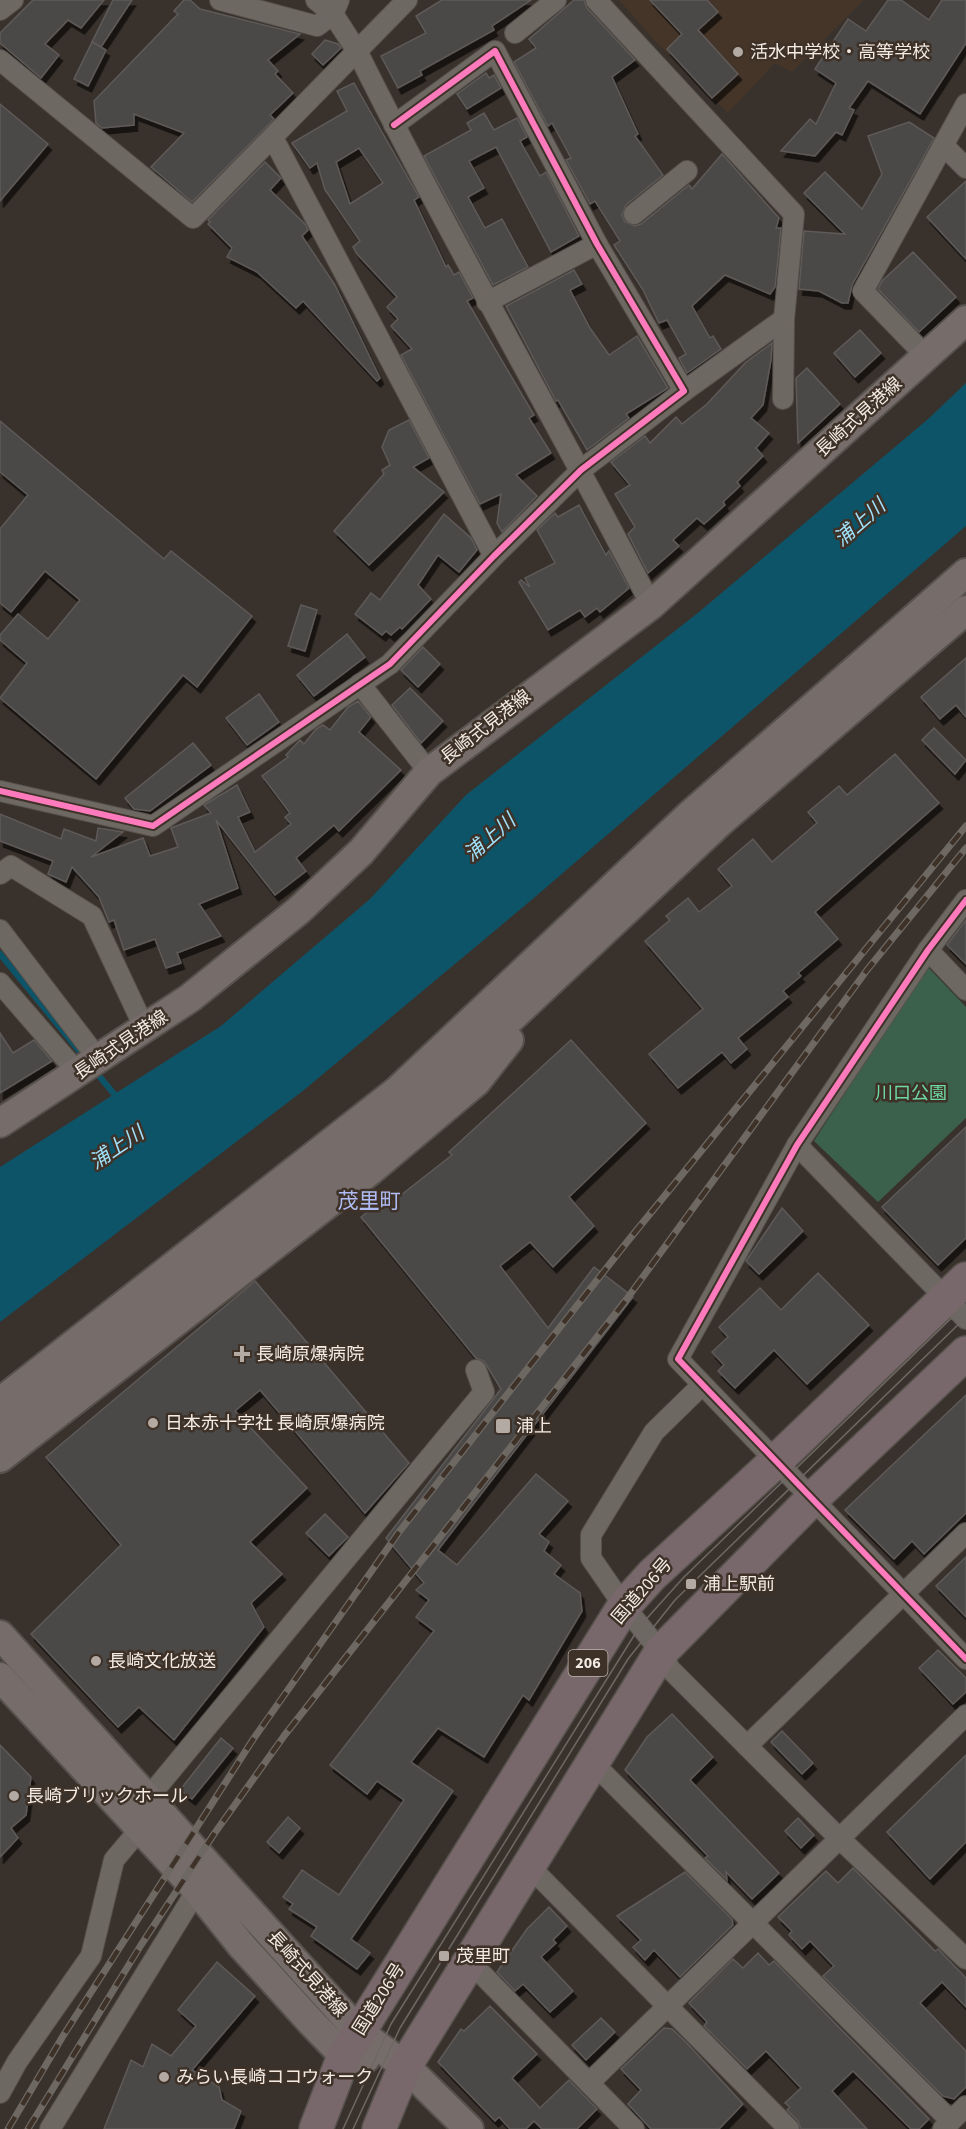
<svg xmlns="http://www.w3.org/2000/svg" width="966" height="2129" viewBox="0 0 966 2129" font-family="'Source Sans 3','Noto Sans JP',sans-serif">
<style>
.built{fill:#453528}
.green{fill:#3b604c}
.water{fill:#0e5468}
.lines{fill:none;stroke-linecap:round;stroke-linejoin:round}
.stream{stroke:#0e5468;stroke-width:6}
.building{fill:#4b4847;stroke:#5e5a59;stroke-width:1.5;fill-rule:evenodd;filter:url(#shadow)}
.street-casing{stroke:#56514b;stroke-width:22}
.secondary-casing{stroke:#56514b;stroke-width:32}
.highway-casing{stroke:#56514b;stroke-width:36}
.street{stroke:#6e6863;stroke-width:20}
.secondary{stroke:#766d6b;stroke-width:28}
.highway{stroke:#78686c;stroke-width:33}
.tram{stroke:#6e6863;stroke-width:1.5}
.rail-casing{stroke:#6e6863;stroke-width:7}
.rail{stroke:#3e3127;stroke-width:4.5;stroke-dasharray:14;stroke-linecap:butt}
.cycleway-casing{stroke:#3e3127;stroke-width:10}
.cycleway{stroke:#fd7abc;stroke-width:6}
.poi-dot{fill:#b3aaa4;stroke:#3e3127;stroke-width:2}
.labels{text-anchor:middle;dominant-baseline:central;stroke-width:5;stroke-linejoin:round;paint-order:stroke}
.shield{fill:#3e3127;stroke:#bdb3ac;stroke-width:1.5}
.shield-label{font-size:16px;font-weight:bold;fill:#f4ebe5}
.poi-label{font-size:18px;fill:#f4ebe5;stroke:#3e3127;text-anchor:start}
.street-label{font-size:18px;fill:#f4ebe5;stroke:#3e3127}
.park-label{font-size:18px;fill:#6dd9a5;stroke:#3e3127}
.water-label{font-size:20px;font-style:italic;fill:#a0e2fc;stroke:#3e3127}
.quarter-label{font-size:21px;fill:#aebcf3;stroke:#3e3127}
</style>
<defs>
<filter id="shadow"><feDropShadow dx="3.5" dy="6" stdDeviation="0" flood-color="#0009"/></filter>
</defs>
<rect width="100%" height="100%" fill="#39322c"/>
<polygon class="built" points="619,0 864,0 792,72 775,63 728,113 654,40"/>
<polygon class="green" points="927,966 966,1007 966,1118 878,1202 814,1141"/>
<polygon class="water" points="966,383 966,526 535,897 304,1090 0,1322 0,1167 221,1026 370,899 466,795 699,612 927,420"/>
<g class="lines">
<g class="stream">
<polyline points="0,954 85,1058"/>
<polyline points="95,1071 119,1100"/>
</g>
</g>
<g class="building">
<polygon points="33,0 104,0 81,28 68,20 45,44 59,55 41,78 0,43 0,33"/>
<polygon points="113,0 132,0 101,47 92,42"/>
<polygon points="184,0 190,0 200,9 300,34 268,60 278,71 275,74 293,93 270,115 274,119 192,202 151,167 184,133 134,114 134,125 102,128 96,123 94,101 178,14 174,11"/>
<polygon points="442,0 531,0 492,26 494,30 420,71 422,75 398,88 381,56 426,33 416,16"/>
<polygon points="574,0 584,0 587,8 635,60 612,77 638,134 635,136 663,175 626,205 622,215 625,222 635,226 641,224 689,185 692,189 722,154 779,218 776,228 781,228 775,287 770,294 725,275 692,306 710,338 713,336 721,349 687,373 679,358 686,354 667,320 659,323 643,290 614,245 620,241 595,201 590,204 566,160 571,158 552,123 548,126 514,62 536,48 529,39"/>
<polygon points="650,0 707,0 718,12 698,30 738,74 712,98 667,49 682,34"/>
<polygon points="888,0 901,0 929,20 942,0 966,0 966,43 920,114 868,81 849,108 854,110 842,135 836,132 815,156 781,151 810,119 816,124 836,83 815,69 848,19 866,31"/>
<polygon points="325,40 338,44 341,48 323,65 312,54"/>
<polygon points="92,42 106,50 88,86 74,79"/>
<polygon points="486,73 489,78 494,75 501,88 467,109 457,94"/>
<path d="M354,83L419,197L414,200L446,267L448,265L454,275L459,272L473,298L467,301L534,415L529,418L551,453L516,475L537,496L502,532L497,523L501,494L480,504L401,355L412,349L391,326L398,319L387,307L397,297L357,254L353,247L360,241L325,190L317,163L310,168L292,143L347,111L337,91ZM359,148L383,183L350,204L336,162Z"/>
<polygon points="0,104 48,144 0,201"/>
<polygon points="484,113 494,130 517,118 527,137 520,141 540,176 546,172 579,236 551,252 496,147 469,161 484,188 468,197 485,228 502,219 528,267 493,285 424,156 471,130 467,123"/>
<polygon points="909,122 934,138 852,285 848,303 842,303 819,291 799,289 804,231 845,234 804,193 825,172 862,209 882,174 868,136"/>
<polygon points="265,162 281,178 270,190 305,224 308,230 302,236 335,285 380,378 377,381 303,301 296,308 257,272 227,257 232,248 208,224 210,222 208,220"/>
<polygon points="966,181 966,259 927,217"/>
<polygon points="913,252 956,297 919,332 878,289 882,281"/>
<polygon points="574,270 582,284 570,290 590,328 609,355 637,336 668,388 626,414 629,418 587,450 558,400 556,401 506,306"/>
<polygon points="860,330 881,353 855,377 834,353"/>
<polygon points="772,343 771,360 763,405 751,418 769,433 756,448 763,456 737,482 740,486 723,502 725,505 704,524 697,518 673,540 679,546 648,573 628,534 635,527 615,494 630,485 611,462 645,436 650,443 676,417 682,424 707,404 745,363"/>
<polygon points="807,368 840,404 798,443 796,378"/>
<polygon points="409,420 429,458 413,467 444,492 369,565 334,531 384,474 382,470 390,465 382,447 389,430"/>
<polygon points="0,421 164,559 171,551 252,616 197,687 183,675 96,779 0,698 27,663 0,640 0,635 18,614 48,639 80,600 45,571 11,612 0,603 0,529 28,495 0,472"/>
<polygon points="579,505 606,555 609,551 629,588 600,612 597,608 585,617 580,610 548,630 519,582 521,580 530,587 525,578 555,563 537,530 555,513 558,517"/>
<polygon points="444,514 471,538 477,550 459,572 438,555 418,585 431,599 402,629 400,627 391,635 386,631 382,635 355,614 371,593 380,600"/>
<polygon points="301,605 317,610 305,651 288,646"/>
<polygon points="347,634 365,657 314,696 297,675"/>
<polygon points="423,647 440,664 418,687 401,670"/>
<polygon points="966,658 966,717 956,705 940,719 921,697"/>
<polygon points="410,688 443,721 421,743 392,705"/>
<polygon points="259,694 279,722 247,745 226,718"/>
<polygon points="358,701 371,717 359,732 401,770 339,831 334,825 296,858 306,871 275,895 216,820 238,888 199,904 221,936 177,953 181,963 166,968 155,939 124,950 114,920 109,922 99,897 72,867 66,882 48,874 53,861 0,841 0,814 61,839 64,829 96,841 98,828 123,832 91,857 143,838 150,856 178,847 171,828 211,813 204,805 237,785 250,812 238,817 255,852 291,824 285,817 290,813 262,776 288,757 286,755 300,740 304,744 316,729 323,725 330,730 348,707"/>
<polygon points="934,728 966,760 955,774 922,740"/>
<polygon points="193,743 211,765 150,811 134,809 125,798"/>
<polygon points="895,754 939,803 815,912 838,939 798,973 801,976 783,991 788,997 738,1038 747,1049 731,1063 722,1052 678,1088 649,1054 703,1009 645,941 670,920 666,916 688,898 699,912 732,886 718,869 753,839 772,862 817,823 808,812 839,786 847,795"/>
<polygon points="966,920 966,964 947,945"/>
<polygon points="0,1033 13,1053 34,1040 52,1061 0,1093"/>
<polygon points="571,1040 646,1123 569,1197 594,1226 553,1267 530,1242 500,1266 548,1328 594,1267 633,1297 438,1550 457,1565 536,1474 568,1501 539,1534 549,1542 544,1551 561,1565 554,1574 580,1593 582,1611 529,1700 523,1695 484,1757 438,1728 411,1762 453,1791 351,1939 370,1953 357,1969 311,1936 317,1927 289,1909 293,1904 283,1897 302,1870 339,1895 404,1800 377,1781 367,1794 330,1765 434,1631 416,1617 429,1600 416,1590 424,1583 386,1538 501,1389 484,1361 476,1358 361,1217 377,1204 382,1210 452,1155 449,1152"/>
<polygon points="966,1127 966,1238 938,1265 882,1207"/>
<polygon points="782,1208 803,1231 759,1274 746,1261"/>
<polygon points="818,1273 869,1325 807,1384 774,1350 735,1388 718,1371 724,1365 712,1352 728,1337 719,1327 760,1288 781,1310"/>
<polygon points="255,1281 409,1463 365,1513 260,1390 235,1411 307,1488 250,1542 282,1574 251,1603 264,1627 174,1740 139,1707 118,1727 31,1634 121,1545 46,1457"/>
<polygon points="966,1395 966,1513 924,1554 912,1541 894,1559 845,1510"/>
<polygon points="325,1514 348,1537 329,1556 306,1533"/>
<polygon points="966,1557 966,1617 936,1586"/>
<polygon points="938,1650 966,1678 966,1692 953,1704 919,1668"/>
<polygon points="672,1714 713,1757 690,1780 779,1873 752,1899 726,1872 727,1880 705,1858 708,1856 625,1770 647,1737"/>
<polygon points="782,1731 813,1763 802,1774 771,1742"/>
<polygon points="221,1738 233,1748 192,1799 180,1790"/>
<polygon points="0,1745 31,1777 26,1815 11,1828 18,1838 0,1857"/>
<polygon points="966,1755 966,1842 930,1879 887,1832"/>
<polygon points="288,1817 300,1828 279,1853 267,1842"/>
<polygon points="798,1818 814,1835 801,1848 785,1831"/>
<polygon points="853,1868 935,1951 938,1949 966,1978 966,2007 942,1982 920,2003 966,2051 966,2087 954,2099 943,2096 823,1976 834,1966 810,1941 802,1949 789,1935 792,1931 778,1917 826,1871 838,1883"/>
<polygon points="685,1872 732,1919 733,1925 680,1977 654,1950 645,1960 633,1947 641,1940 617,1916"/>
<polygon points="549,1907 567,1926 553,1940 556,1943 541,1957 573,1991 550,2012 523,1984 515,1991 497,1972 527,1929"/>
<polygon points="758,1953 769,1965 774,1961 929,2119 919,2129 911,2129 853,2071 832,2091 867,2129 801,2129 798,2121 787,2110 790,2107 785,2103 801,2088 766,2051 747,2069 704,2026 707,2022 689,2003 733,1959 743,1968"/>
<polygon points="217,1962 255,1996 192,2070 219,2087 222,2100 241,2111 234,2129 104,2129 131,2060 143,2067 152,2044 171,2056 196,2026 178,2010"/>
<polygon points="490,2006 537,2054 512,2078 540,2108 569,2080 597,2109 577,2129 542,2129 534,2121 526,2129 510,2129 499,2117 495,2121 438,2062 461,2029 464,2031"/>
<polygon points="601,2018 615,2032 586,2060 572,2045"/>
<polygon points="664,2028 672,2029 686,2042 743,2104 719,2129 651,2129 628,2104 641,2090 621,2069"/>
</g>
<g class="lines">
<defs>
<g id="street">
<polyline points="220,0 317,26 333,14 339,0"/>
<path d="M316,0L333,14L357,51C450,238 555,419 651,605"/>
<polyline points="596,0 794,214 784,319 783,399"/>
<polyline points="0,10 13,0"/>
<polyline points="515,33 556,0"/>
<polyline points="0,60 193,218 407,0"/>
<polyline points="273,138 494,556"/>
<polyline points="943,145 966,168"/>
<polyline points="634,214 687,171"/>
<polyline points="487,302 597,244"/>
<polyline points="926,356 863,291 966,104"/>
<polyline points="684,391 784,319"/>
<polyline points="360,684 429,772"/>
<polyline points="0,791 153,826 390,664 494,556 581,470 684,391 597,244 495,51 394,125"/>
<polyline points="0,874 11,866 92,916 145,1029"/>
<polyline points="966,900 928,950 797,1145 678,1359 966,1659"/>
<polyline points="0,930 99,1060"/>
<polyline points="928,950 966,990"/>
<polyline points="0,983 78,1073"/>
<polyline points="797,1145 966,1319"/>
<polyline points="702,1385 654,1432 591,1535 591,1558 624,1606 661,1652 670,1669 840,1839 966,1959"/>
<polyline points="747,1746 966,1533"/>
<polyline points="591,1761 951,2121"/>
<polyline points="148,1798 484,1392 476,1370"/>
<polyline points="528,1865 789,2129"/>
<polyline points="470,1962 634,2129"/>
<polyline points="589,2083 966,1715"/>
<polyline points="0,2093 17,2062 91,1956 114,1860 140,1829"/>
<polyline points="50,2129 197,1890"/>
<polyline points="943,2129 966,2106"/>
</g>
<g id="secondary">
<polyline points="0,1123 190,998 298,911 361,852 429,772 651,605 966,320"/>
<polyline points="0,1402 398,1090 693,812 966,573"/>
<polyline points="0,1432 383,1131 457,1069 718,824 966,610"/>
<polyline points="0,1458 370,1171 476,1082 509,1040"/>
<polyline points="0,1635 359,2032 405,2066 469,2129"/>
<polyline points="0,1677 197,1890 241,1945 311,2022 344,2056 365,2059"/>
</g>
<g id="highway">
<polyline points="316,2129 344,2056 624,1606 652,1575 775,1462 966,1279"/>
<polyline points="379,2129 405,2066 661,1652 812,1499 966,1353"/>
</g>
</defs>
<use href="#street" class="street-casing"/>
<use href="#secondary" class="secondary-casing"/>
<use href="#highway" class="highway-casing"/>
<use href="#street" class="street"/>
<use href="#secondary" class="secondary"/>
<use href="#highway" class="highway"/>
<g class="tram">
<polyline points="343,2129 391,2024 640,1626 684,1577 966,1304"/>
<polyline points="353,2129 400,2028 628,1659 675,1600 966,1317"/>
</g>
<defs>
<g id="rail">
<polyline points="8,2129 63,2036 254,1738 399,1532 627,1242 966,826"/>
<polyline points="28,2129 141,1945 214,1834 284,1736 626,1300 867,970 966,848"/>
</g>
</defs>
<use href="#rail" class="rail-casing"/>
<use href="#rail" class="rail"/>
<defs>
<g id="cycleway">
<polyline points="0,791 153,826 390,664 494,556 581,470 684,391 597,244 495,51 394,125"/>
<polyline points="966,900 928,950 797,1145 678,1359 966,1659"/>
</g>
</defs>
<use href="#cycleway" class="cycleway-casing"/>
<use href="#cycleway" class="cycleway"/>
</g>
<g class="poi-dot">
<circle cx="738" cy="52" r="6"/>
<path d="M239 1345h6v6h6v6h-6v6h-6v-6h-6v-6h6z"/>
<circle cx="153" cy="1423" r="6"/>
<rect x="495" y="1418" width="16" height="16" rx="3"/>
<rect x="685" y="1578" width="12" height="12" rx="3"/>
<circle cx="96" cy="1661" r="6"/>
<circle cx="14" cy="1796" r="6"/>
<rect x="438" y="1950" width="12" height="12" rx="3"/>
<circle cx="164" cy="2077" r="6"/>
</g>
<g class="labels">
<rect class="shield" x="568.5" y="1650" width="39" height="26" rx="4.5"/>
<g class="shield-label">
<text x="588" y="1663">206</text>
</g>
<g class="poi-label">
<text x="750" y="52">活水中学校・高等学校</text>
<text x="256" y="1354">長崎原爆病院</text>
<text x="165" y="1423">日本赤十字社 長崎原爆病院</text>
<text x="516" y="1426">浦上</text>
<text x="703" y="1584">浦上駅前</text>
<text x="108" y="1661">長崎文化放送</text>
<text x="26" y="1796">長崎ブリックホール</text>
<text x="456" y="1956">茂里町</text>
<text x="176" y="2077">みらい長崎ココウォーク</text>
</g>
<g class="street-label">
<text transform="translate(859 417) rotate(-42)">長崎式見港線</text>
<text transform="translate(486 727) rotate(-38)">長崎式見港線</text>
<text transform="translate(121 1045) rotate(-34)">長崎式見港線</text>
<text transform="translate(642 1591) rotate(-49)">国道206号</text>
<text transform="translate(307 1974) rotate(48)">長崎式見港線</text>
<text transform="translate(379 1999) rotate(-58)">国道206号</text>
</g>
<g class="park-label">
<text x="911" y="1093">川口公園</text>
</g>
<g class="water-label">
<text transform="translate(860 523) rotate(-41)">浦上川</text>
<text transform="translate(490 838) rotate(-41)">浦上川</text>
<text transform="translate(117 1148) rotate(-34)">浦上川</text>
</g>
<g class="quarter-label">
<text x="369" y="1201">茂里町</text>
</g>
</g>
</svg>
